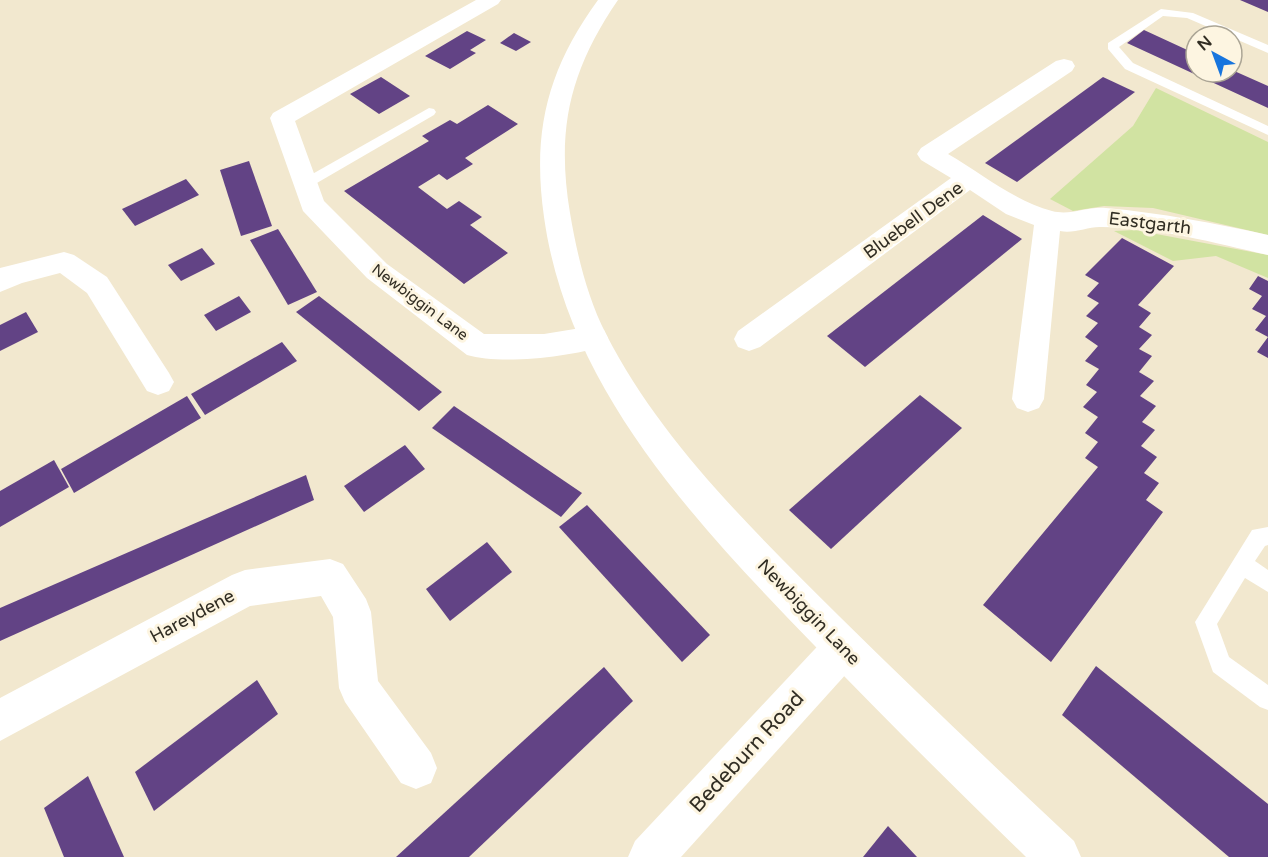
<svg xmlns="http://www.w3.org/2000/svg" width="1268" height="857" viewBox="0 0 1268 857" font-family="'Varela Round',sans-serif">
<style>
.green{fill:#d1e3a2}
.building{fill:#624385}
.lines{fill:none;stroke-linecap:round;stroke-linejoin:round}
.service{fill:#fff;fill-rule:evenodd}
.minor{fill:#fff;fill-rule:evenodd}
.tertiary{fill:#fff;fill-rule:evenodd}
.labels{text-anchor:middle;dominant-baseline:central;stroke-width:6;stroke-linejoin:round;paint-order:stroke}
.far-street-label{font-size:15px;fill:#312d23;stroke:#fdf5e1}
.street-label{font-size:18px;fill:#312d23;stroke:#fdf5e1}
.near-street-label{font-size:21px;fill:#312d23;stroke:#fdf5e1}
</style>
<rect width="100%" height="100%" fill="#f2e8cf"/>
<g class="green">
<polygon points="1156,88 1268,142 1268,235 1153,208 1104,206 1073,211 1050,199 1133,126"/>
<polygon points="1135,230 1268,255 1268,278 1216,256 1173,261 1114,231"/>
</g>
<g class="building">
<polygon points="1240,0 1268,0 1268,12"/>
<polygon points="1144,30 1196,54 1196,72 1232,72 1232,70 1268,86 1268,108 1127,43"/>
<polygon points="467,31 486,40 470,50 476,53 450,69 425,56"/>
<polygon points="514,33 531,42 516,51 500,43"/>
<polygon points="381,77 410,96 379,114 350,94"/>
<polygon points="1103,77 1135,92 1017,182 985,163"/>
<polygon points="488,105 518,124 465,158 473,164 447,180 439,174 418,187 447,209 459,201 482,217 470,225 508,253 464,284 344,191 429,141 422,136 450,120 457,124"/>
<polygon points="249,161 272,226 241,236 220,170"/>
<polygon points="186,179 199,195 135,226 122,209"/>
<polygon points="983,215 1022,239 865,367 827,336"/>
<polygon points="278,229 317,292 288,305 250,240"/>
<polygon points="1122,238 1174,266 1138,305 1151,313 1139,327 1152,335 1139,349 1152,356 1139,372 1154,381 1140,396 1156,406 1142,422 1155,430 1141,446 1157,457 1144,473 1159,483 1146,500 1163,512 1051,662 983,605 1098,467 1085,458 1098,442 1085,433 1098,417 1083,407 1097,392 1086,385 1099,369 1085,361 1098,346 1085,337 1098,323 1086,316 1099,303 1087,296 1099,283 1085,275"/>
<polygon points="202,248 215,264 181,281 168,265"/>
<polygon points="1258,276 1268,281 1268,358 1257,352 1268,337 1255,330 1266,316 1252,309 1262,296 1249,289"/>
<polygon points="239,296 251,312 216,331 204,315"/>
<polygon points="319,296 442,392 419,411 296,312"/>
<polygon points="26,312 38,332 0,351 0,325"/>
<polygon points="282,342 297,361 205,415 191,394"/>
<polygon points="920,395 962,428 831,549 789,510"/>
<polygon points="187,396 201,418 74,493 61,469"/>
<polygon points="454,406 582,493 561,517 432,428"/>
<polygon points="405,445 425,469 364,512 344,486"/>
<polygon points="54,460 69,487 0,527 0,491"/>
<polygon points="306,475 314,500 0,641 0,608"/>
<polygon points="587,505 710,635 682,662 559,527"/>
<polygon points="487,542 512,572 450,621 426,589"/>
<polygon points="1096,666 1268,804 1268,857 1229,857 1062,715"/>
<polygon points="604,667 633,701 469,857 396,857"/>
<polygon points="257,680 278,714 154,811 135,772"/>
<polygon points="88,776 124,857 64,857 44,808"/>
<polygon points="888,826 917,857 863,857"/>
</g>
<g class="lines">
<g class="service">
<polygon points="1161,9 1193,13 1268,45 1268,53 1187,18 1163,16 1119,47 1133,63 1268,126 1268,135 1125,69 1108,49 1108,43"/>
<polygon points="429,108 434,109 436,112 434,115 310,187 305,189 298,184 300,181"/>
<polygon points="1268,527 1268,545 1265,546 1255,561 1268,570 1268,592 1245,578 1217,624 1229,657 1268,685 1268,710 1260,707 1213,672 1195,622 1252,530"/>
</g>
<g class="minor">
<path d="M476,0H501L498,4L295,121L324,201L387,264L484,334H544L593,326L604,330L608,338L604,346C570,357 500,365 467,355L367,278L303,211L270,118L273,113Z"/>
<path d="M1064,59L1072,61L1075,66L1072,71L948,154C981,173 1014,201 1052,211C1071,216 1087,206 1106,208C1161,213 1214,223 1268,235V255C1214,243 1158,227 1102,227C1088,226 1075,234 1060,231L1044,399L1039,408L1028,412L1017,408L1012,399L1034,225L1006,214L970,190L760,347L749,351L738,347L734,339L738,331L951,178L921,160L917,154L921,148L1056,61Z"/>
<polygon points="64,252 74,255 107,277 169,373 174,382 169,391 158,395 147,391 87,293 60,273 22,283 0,292 0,268"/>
<polygon points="330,559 343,564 366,599 371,612 378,681 431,753 437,768 431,783 416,789 401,783 345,702 339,688 333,617 321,596 250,606 0,741 0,698 232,575 245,570"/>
<polygon points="843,628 857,634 863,648 857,662 681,857 628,857 635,841 829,634"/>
</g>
<path class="tertiary" d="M598,0H618C570,70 556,129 570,213C577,254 587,297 606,334C661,442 754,531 839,616C916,692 995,767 1074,841L1081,857H1026C954,787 883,717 814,645C698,525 568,390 544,217C532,132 547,70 598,0Z"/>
</g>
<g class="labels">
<g class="far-street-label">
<text transform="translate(420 302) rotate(37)">Newbiggin Lane</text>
</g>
<g class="street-label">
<text transform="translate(913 220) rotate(-36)">Bluebell Dene</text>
<text transform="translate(1150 223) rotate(7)">Eastgarth</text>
<text transform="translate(809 612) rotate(46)">Newbiggin Lane</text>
<text transform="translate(192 616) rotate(-28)">Hareydene</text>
</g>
<g class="near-street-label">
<text transform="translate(747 752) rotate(-47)">Bedeburn Road</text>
</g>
</g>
<g transform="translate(1214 54) rotate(319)"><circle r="28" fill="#fdf5e1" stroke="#aba595" stroke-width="1.5"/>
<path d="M0-4.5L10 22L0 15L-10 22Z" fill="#1775de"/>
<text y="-9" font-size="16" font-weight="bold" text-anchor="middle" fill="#312d23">N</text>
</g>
</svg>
